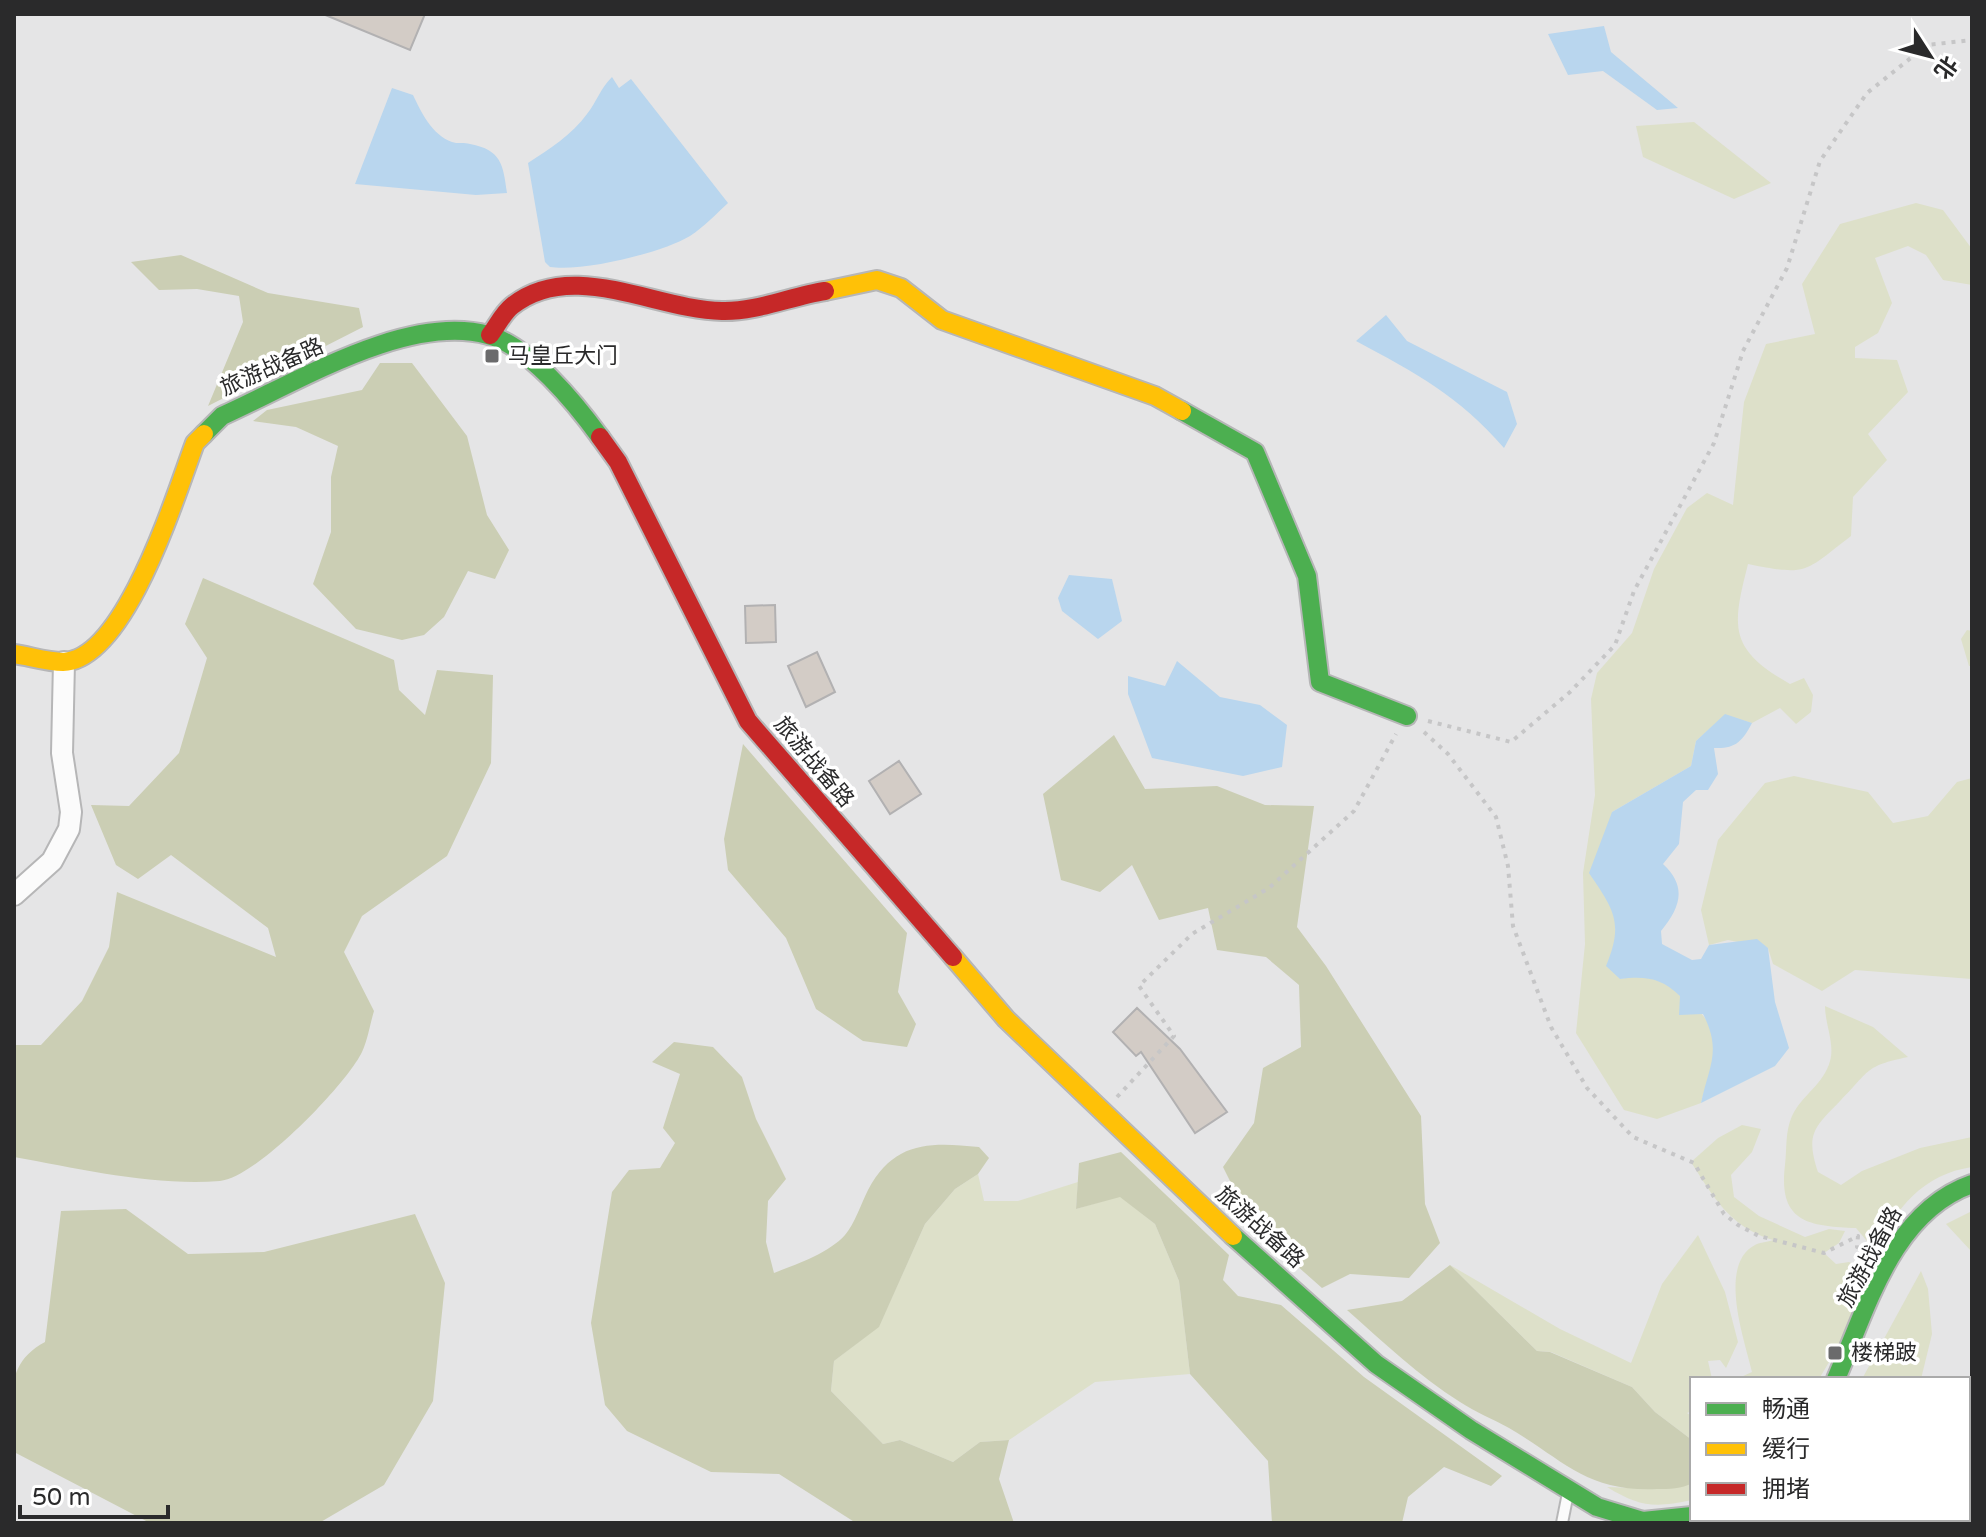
<svg xmlns="http://www.w3.org/2000/svg" width="1986" height="1537" viewBox="0 0 1986 1537" font-family="'Varela Round','Noto Sans SC',sans-serif">
<style>
.green{fill:#dde0c9}
.forest{fill:#cbceb4}
.water{fill:#b9d6ee}
.building{fill:#d3ccc6;stroke:#b2b1b2;stroke-width:2}
.lines{fill:none;stroke-linecap:round;stroke-linejoin:round}
.lane-casing{stroke:#b6b6b7;stroke-width:14}
.street-casing{stroke:#b6b6b7;stroke-width:24}
.fast-casing{stroke:#b6b6b7;stroke-width:22}
.slow-casing{stroke:#b6b6b7;stroke-width:22}
.jam-casing{stroke:#b6b6b7;stroke-width:22}
.path{stroke:#c6c6c7;stroke-width:4;stroke-dasharray:4 6;stroke-linecap:butt}
.lane{stroke:#fbfbfb;stroke-width:10}
.street{stroke:#fbfbfb;stroke-width:20}
.fast{stroke:#4caf50;stroke-width:18}
.slow{stroke:#ffc107;stroke-width:18}
.jam{stroke:#c62828;stroke-width:18}
.poi-dot{fill:#6b6b6c;stroke:#fff;stroke-width:3}
.labels{text-anchor:middle;dominant-baseline:central;stroke-width:7;stroke-linejoin:round;paint-order:stroke}
.poi-label{font-size:22px;fill:#2a2a2b;stroke:#fff;text-anchor:start}
.street-label{font-size:22px;fill:#2a2a2b;stroke:#fff}
</style>
<rect width="100%" height="100%" fill="#e5e5e6"/>
<g class="green">
<polygon points="1694,122 1771,183 1734,199 1643,157 1636,126"/>
<path d="M1916,203L1943,210L1972,249V285L1943,280L1926,255L1908,246L1875,258L1892,303L1878,333L1855,347V358L1897,360L1908,392L1868,434L1887,460L1853,497L1851,536C1803,573 1808,576 1748,564C1732,627 1728,649 1790,684L1804,678L1813,695L1811,712L1796,724L1780,708L1752,723L1725,715L1696,741L1691,766L1612,812L1614,909L1620,979C1628,978 1638,975 1645,976C1669,978 1708,1012 1714,1036C1719,1058 1706,1082 1701,1103L1657,1119L1624,1110L1576,1033L1585,944L1583,873L1595,795L1591,699L1597,673L1632,633L1654,569L1687,508L1707,493L1733,505L1744,402L1766,344L1815,334L1802,284L1840,224Z"/>
<polygon points="1967,630 1972,631 1972,666 1969,666 1961,639"/>
<polygon points="1794,776 1868,792 1893,823 1928,816 1957,782 1972,778 1972,979 1855,970 1822,991 1773,964 1768,948 1728,940 1709,945 1701,910 1718,840 1765,783"/>
<path d="M1825,1006L1873,1027L1908,1057C1864,1066 1870,1071 1841,1100C1815,1127 1805,1133 1818,1172L1841,1185L1862,1171L1920,1148L1972,1137V1167C1924,1174 1894,1208 1877,1253L1856,1228C1808,1226 1778,1222 1785,1165C1787,1148 1785,1132 1792,1116C1802,1095 1824,1084 1830,1061C1835,1044 1825,1024 1825,1006Z"/>
<path d="M1742,1125L1761,1129L1752,1152L1731,1175L1734,1197L1759,1216L1805,1237L1829,1229L1845,1231L1839,1243L1824,1253L1836,1264L1849,1262L1862,1269L1867,1285L1847,1332L1819,1379L1741,1377L1752,1372C1745,1341 1717,1265 1755,1245C1760,1242 1768,1242 1773,1240C1730,1227 1714,1198 1691,1162L1718,1138Z"/>
<polygon points="978,1174 984,1201 1018,1201 1078,1182 1076,1209 1120,1196 1155,1224 1179,1281 1190,1374 1095,1382 1009,1440 980,1442 953,1462 900,1440 883,1444 831,1391 834,1361 879,1326 925,1224 955,1189"/>
<polygon points="1972,1211 1972,1252 1946,1224"/>
<polygon points="1698,1235 1725,1292 1738,1342 1726,1368 1720,1360 1708,1361 1712,1379 1692,1379 1692,1411 1687,1413 1692,1416 1692,1440 1655,1412 1632,1387 1551,1352 1537,1351 1450,1265 1560,1329 1631,1363 1662,1284"/>
<polygon points="1921,1271 1928,1289 1932,1334 1921,1379 1862,1379"/>
<path d="M1692,1483V1500C1654,1508 1640,1507 1607,1487L1663,1489Z"/>
</g>
<g class="forest">
<polygon points="181,255 268,293 359,308 363,327 208,406 243,322 239,296 197,289 159,290 131,262"/>
<polygon points="380,363 412,363 467,436 487,515 509,550 495,579 468,571 444,617 424,635 402,640 356,629 313,584 331,532 331,477 338,446 296,427 253,421 267,410 362,390"/>
<path d="M203,578L394,660L399,690L425,715L437,670L493,675L491,763L447,856L362,916L344,952L374,1011C370,1024 368,1039 362,1052C346,1085 256,1178 220,1181C152,1186 81,1169 14,1157V1045H41L82,1001L109,947L117,892L276,957L268,928L171,855L138,879L116,865L91,805L129,806L179,753L207,658L185,624Z"/>
<polygon points="1114,735 1145,789 1217,786 1265,805 1314,806 1297,927 1326,966 1421,1116 1425,1204 1440,1243 1409,1278 1350,1274 1322,1288 1253,1227 1223,1167 1254,1123 1263,1068 1301,1047 1299,985 1266,957 1217,950 1208,908 1159,920 1132,865 1100,892 1061,880 1043,794"/>
<polygon points="743,744 907,933 898,992 916,1024 907,1047 863,1041 816,1009 786,938 728,870 724,839"/>
<path d="M674,1042L713,1047L742,1077L756,1119L786,1179L768,1201L766,1242L774,1273C797,1264 829,1253 845,1235C855,1223 861,1204 868,1190C894,1141 930,1142 979,1147L989,1158L978,1174L955,1189L925,1224L879,1327L834,1361L831,1391L883,1444L900,1440L953,1462L980,1442L1009,1440L999,1479L1014,1523H856L779,1474L711,1472L627,1431L605,1405L591,1323L612,1192L629,1170L660,1168L675,1143L663,1128L680,1074L652,1062Z"/>
<polygon points="1121,1152 1229,1255 1223,1280 1238,1296 1281,1305 1364,1377 1502,1476 1491,1486 1444,1467 1408,1497 1402,1523 1272,1523 1268,1461 1190,1374 1179,1281 1155,1224 1120,1197 1076,1209 1079,1163"/>
<path d="M126,1209L188,1254L264,1252L415,1214L445,1283L433,1401L384,1485L319,1523H150L14,1452C14,1406 0,1366 45,1342L61,1211Z"/>
<path d="M1450,1265L1537,1351L1550,1352L1632,1387L1655,1412L1692,1440V1483C1682,1489 1669,1489 1657,1489C1586,1492 1564,1460 1509,1428C1493,1419 1475,1412 1460,1402C1419,1376 1383,1342 1347,1310L1402,1301Z"/>
</g>
<g class="water">
<polygon points="1604,26 1611,52 1678,108 1657,110 1603,71 1568,75 1548,34"/>
<path d="M612,77L619,88L631,79L728,203C716,214 704,227 690,236C662,253 582,272 550,267L545,262L528,163C549,149 572,135 587,114C597,101 600,89 612,77Z"/>
<path d="M392,88L413,95C421,112 432,135 452,142C457,144 465,142 470,144C502,150 503,165 507,193L476,195L355,184Z"/>
<path d="M1386,315L1407,341L1507,392L1517,424L1504,448C1459,396 1416,373 1356,341Z"/>
<polygon points="1069,575 1112,579 1122,621 1098,639 1062,611 1058,598"/>
<polygon points="1177,661 1220,697 1260,705 1287,725 1282,767 1243,776 1152,758 1128,694 1128,676 1165,686"/>
<path d="M1725,714L1752,723C1742,742 1735,749 1714,748L1718,774L1708,790H1696L1683,802L1679,844L1663,864C1687,886 1681,907 1661,931L1662,944L1692,960L1701,959L1709,945L1757,939L1768,948L1775,1002L1789,1048L1775,1066L1701,1103C1709,1066 1722,1051 1703,1014L1679,1015L1680,996C1661,978 1646,976 1620,979L1606,966C1624,923 1614,910 1589,873L1612,812L1691,766L1696,741Z"/>
</g>
<g class="building">
<polygon points="323,14 425,14 410,50"/>
<polygon points="775,605 776,642 746,643 745,606"/>
<polygon points="817,652 835,692 806,707 788,666"/>
<polygon points="899,761 921,794 890,814 869,781"/>
<polygon points="1137,1008 1180,1049 1227,1112 1195,1133 1141,1052 1136,1056 1113,1032"/>
</g>
<g class="lines">
<defs>
<g id="lane">
<polyline points="1805,1519 1810,1523"/>
<polyline points="1562,1523 1568,1493"/>
</g>
<polyline id="street" points="14,895 52,861 69,829 71,812 62,753 64,662"/>
<g id="fast">
<polyline points="1182,411 1255,452 1307,576 1320,682 1407,716"/>
<path d="M204,434L222,416C296,383 407,313 488,335C529,346 576,404 600,437"/>
<polyline points="1233,1236 1376,1364 1471,1430 1597,1507 1643,1521 1692,1516"/>
<path d="M1836,1379C1867,1308 1892,1212 1972,1184"/>
</g>
<g id="slow">
<polyline points="825,291 877,280 901,288 942,320 1155,396 1182,411"/>
<path d="M14,654C29,656 47,662 63,662C126,660 176,493 195,443L204,434"/>
<polyline points="953,957 1006,1019 1233,1236"/>
</g>
<g id="jam">
<path d="M490,335C497,326 503,313 512,306C572,258 656,310 722,311C756,312 792,296 825,291"/>
<polyline points="600,437 618,462 748,721 953,957"/>
</g>
</defs>
<use href="#lane" class="lane-casing"/>
<use href="#street" class="street-casing"/>
<use href="#fast" class="fast-casing"/>
<use href="#slow" class="slow-casing"/>
<use href="#jam" class="jam-casing"/>
<g class="path">
<polyline points="1428,721 1511,742 1570,692 1615,645 1634,591 1714,443 1743,351 1787,268 1820,161 1867,93 1927,45 1972,40"/>
<polyline points="1424,732 1448,754 1496,817 1508,866 1513,926 1551,1027 1587,1088 1633,1137 1694,1163 1724,1214 1738,1225 1759,1236 1824,1253 1858,1236 1857,1247 1868,1252"/>
<polyline points="1117,1097 1174,1036 1139,986 1192,934 1269,888 1354,811 1396,734"/>
<polyline points="1968,1461 1972,1461"/>
</g>
<use href="#lane" class="lane"/>
<use href="#street" class="street"/>
<use href="#fast" class="fast"/>
<use href="#slow" class="slow"/>
<use href="#jam" class="jam"/>
</g>
<g class="poi-dot">
<rect x="484" y="348" width="16" height="16" rx="4"/>
<rect x="1827" y="1345" width="16" height="16" rx="4"/>
</g>
<g class="labels">
<g class="poi-label">
<text x="508" y="356">马皇丘大门</text>
<text x="1851" y="1353">楼梯跛</text>
</g>
<g class="street-label">
<text transform="translate(272 367) rotate(-24)">旅游战备路</text>
<text transform="translate(814 762) rotate(50)">旅游战备路</text>
<text transform="translate(1260 1227) rotate(42)">旅游战备路</text>
<text transform="translate(1870 1257) rotate(-62)">旅游战备路</text>
</g>
</g>
<rect width="1986" height="1537" fill="none" stroke="#2a2a2b" stroke-width="32"/>
<rect x="1690" y="1377" width="280" height="144" fill="#ffffff" stroke="#aaaaaa" stroke-width="2"/>
<rect x="1706" y="1403" width="40" height="12" fill="#4caf50" stroke="#aaaaaa" stroke-width="2"/>
<text x="1762" y="1417" font-size="24" fill="#2a2a2b">畅通</text>
<rect x="1706" y="1443" width="40" height="12" fill="#ffc107" stroke="#aaaaaa" stroke-width="2"/>
<text x="1762" y="1457" font-size="24" fill="#2a2a2b">缓行</text>
<rect x="1706" y="1483" width="40" height="12" fill="#c62828" stroke="#aaaaaa" stroke-width="2"/>
<text x="1762" y="1497" font-size="24" fill="#2a2a2b">拥堵</text>
<g transform="translate(1930 56) rotate(126)" stroke="#ffffff" stroke-width="6" paint-order="stroke">
<path d="M0-6L14 30L0 20L-14 30Z" fill="#2a2a2b"/>
<text y="-12" font-size="22" font-weight="bold" text-anchor="middle" fill="#2a2a2b">北</text>
</g>
<path d="M20 1505v12h148v-12" fill="none" stroke="#2a2a2b" stroke-width="4"/>
<text x="32" y="1505" font-size="24" fill="#2a2a2b" stroke="#ffffff" stroke-width="6" paint-order="stroke">50 m</text>
</svg>
